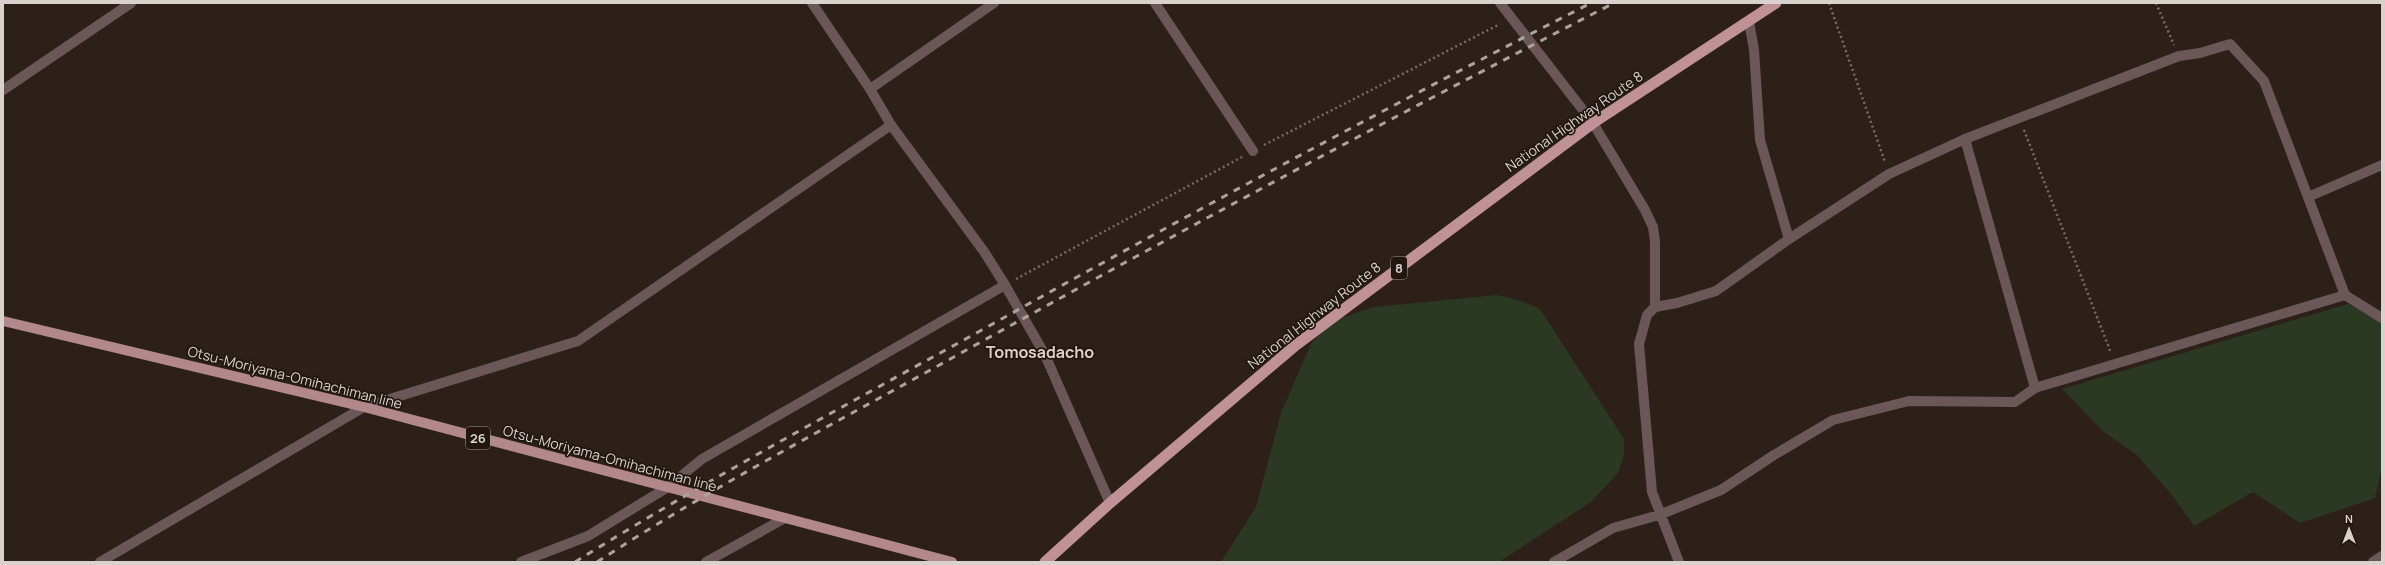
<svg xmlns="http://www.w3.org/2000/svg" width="2385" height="565" viewBox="0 0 2385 565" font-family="Manrope,sans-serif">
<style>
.green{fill:#2b3923}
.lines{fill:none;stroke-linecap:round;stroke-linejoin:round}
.path{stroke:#776d67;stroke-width:2.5;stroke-dasharray:2 3;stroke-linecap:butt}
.service{stroke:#6b5658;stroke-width:10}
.minor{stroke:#6b5658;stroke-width:10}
.tertiary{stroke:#6b5658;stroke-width:10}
.primary{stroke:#b2888d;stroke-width:10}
.trunk{stroke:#c09297;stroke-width:11}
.rail{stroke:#aca39d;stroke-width:3;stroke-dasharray:7 7;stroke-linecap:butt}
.labels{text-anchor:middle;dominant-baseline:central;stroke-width:3.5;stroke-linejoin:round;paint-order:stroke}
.shield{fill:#221710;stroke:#a29994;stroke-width:1}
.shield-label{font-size:13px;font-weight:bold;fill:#d9d1cc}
.street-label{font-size:14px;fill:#d9d1cc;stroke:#221710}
.quarter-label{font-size:16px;font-weight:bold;fill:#dfcfc5;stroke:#221710}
</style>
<rect width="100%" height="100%" fill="#2c2019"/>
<g class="green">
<polygon points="1497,295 1521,301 1540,309 1624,439 1624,455 1618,473 1591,502 1499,562 1221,562 1256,507 1281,413 1311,344 1322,331 1341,318 1373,307"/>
<polygon points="2348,304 2382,312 2382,466 2375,498 2300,523 2253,492 2194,526 2172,495 2137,455 2104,432 2062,389"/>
</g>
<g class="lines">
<g class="path">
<polyline points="1829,3 1885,162"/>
<polyline points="2156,3 2174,45"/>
<polyline points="2024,130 2111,353"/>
<polyline points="1264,145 1500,24"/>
<polyline points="1016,279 1242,157"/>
</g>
<polyline class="service" points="2345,295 2382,318"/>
<g class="minor">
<polyline points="812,3 870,89 891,125 985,253 1005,285 1045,355 1110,503"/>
<polyline points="1155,3 1253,151"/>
<polyline points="1500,3 1593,123 1645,210 1653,227 1655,241 1655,307"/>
<polyline points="1749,21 1754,50 1760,140 1789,239"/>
<polyline points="870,89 994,3"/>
<polyline points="1965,139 2035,388"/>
<polyline points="2308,197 2382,165"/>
<polyline points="100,562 364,407 578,341 891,125"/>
<polyline points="521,562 588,536 668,487 702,459 1005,285"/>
<polyline points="706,562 785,518"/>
<polyline points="1554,562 1613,528 1659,515 1721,490 1774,455 1833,420 1909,401 2015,402 2035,388 2345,295 2264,81 2230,44 2200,53 2179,56 1965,139 1889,174 1789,239 1716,291 1677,303 1655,307 1647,315 1639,344 1652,492 1679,562"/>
<polyline points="2373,562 2382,556"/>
</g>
<polyline class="tertiary" points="3,90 131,3"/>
<polyline class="primary" points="3,321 364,407 952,562"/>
<polyline class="trunk" points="1045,562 1110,503 1296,345 1593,123 1776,3"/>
<g class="rail">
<path d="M575,562C707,480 844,406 980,331C1182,218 1385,108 1591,3"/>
<path d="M597,562C714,486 839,421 961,353C1177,233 1394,116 1614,3"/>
</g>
</g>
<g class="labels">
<g class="shield">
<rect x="1391" y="257" width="16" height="22" rx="3"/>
<rect x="466" y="427" width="24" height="22" rx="3"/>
</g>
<g class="shield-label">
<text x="1399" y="268">8</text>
<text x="478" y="438">26</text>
</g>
<g class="street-label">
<text transform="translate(1574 121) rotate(-35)">National Highway Route 8</text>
<text transform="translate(1314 315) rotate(-38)">National Highway Route 8</text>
<text transform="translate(295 377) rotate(14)">Otsu-Moriyama-Omihachiman line</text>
<text transform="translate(610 458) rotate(15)">Otsu-Moriyama-Omihachiman line</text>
</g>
<g class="quarter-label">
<text x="1040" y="352">Tomosadacho</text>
</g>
</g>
<rect width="2385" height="565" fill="none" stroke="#d9d1cc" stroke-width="8"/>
<g transform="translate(2349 529)" stroke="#221710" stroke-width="3" paint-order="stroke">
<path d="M0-3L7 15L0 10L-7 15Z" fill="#d9d1cc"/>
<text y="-6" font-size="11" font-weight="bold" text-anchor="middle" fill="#d9d1cc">N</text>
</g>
</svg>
